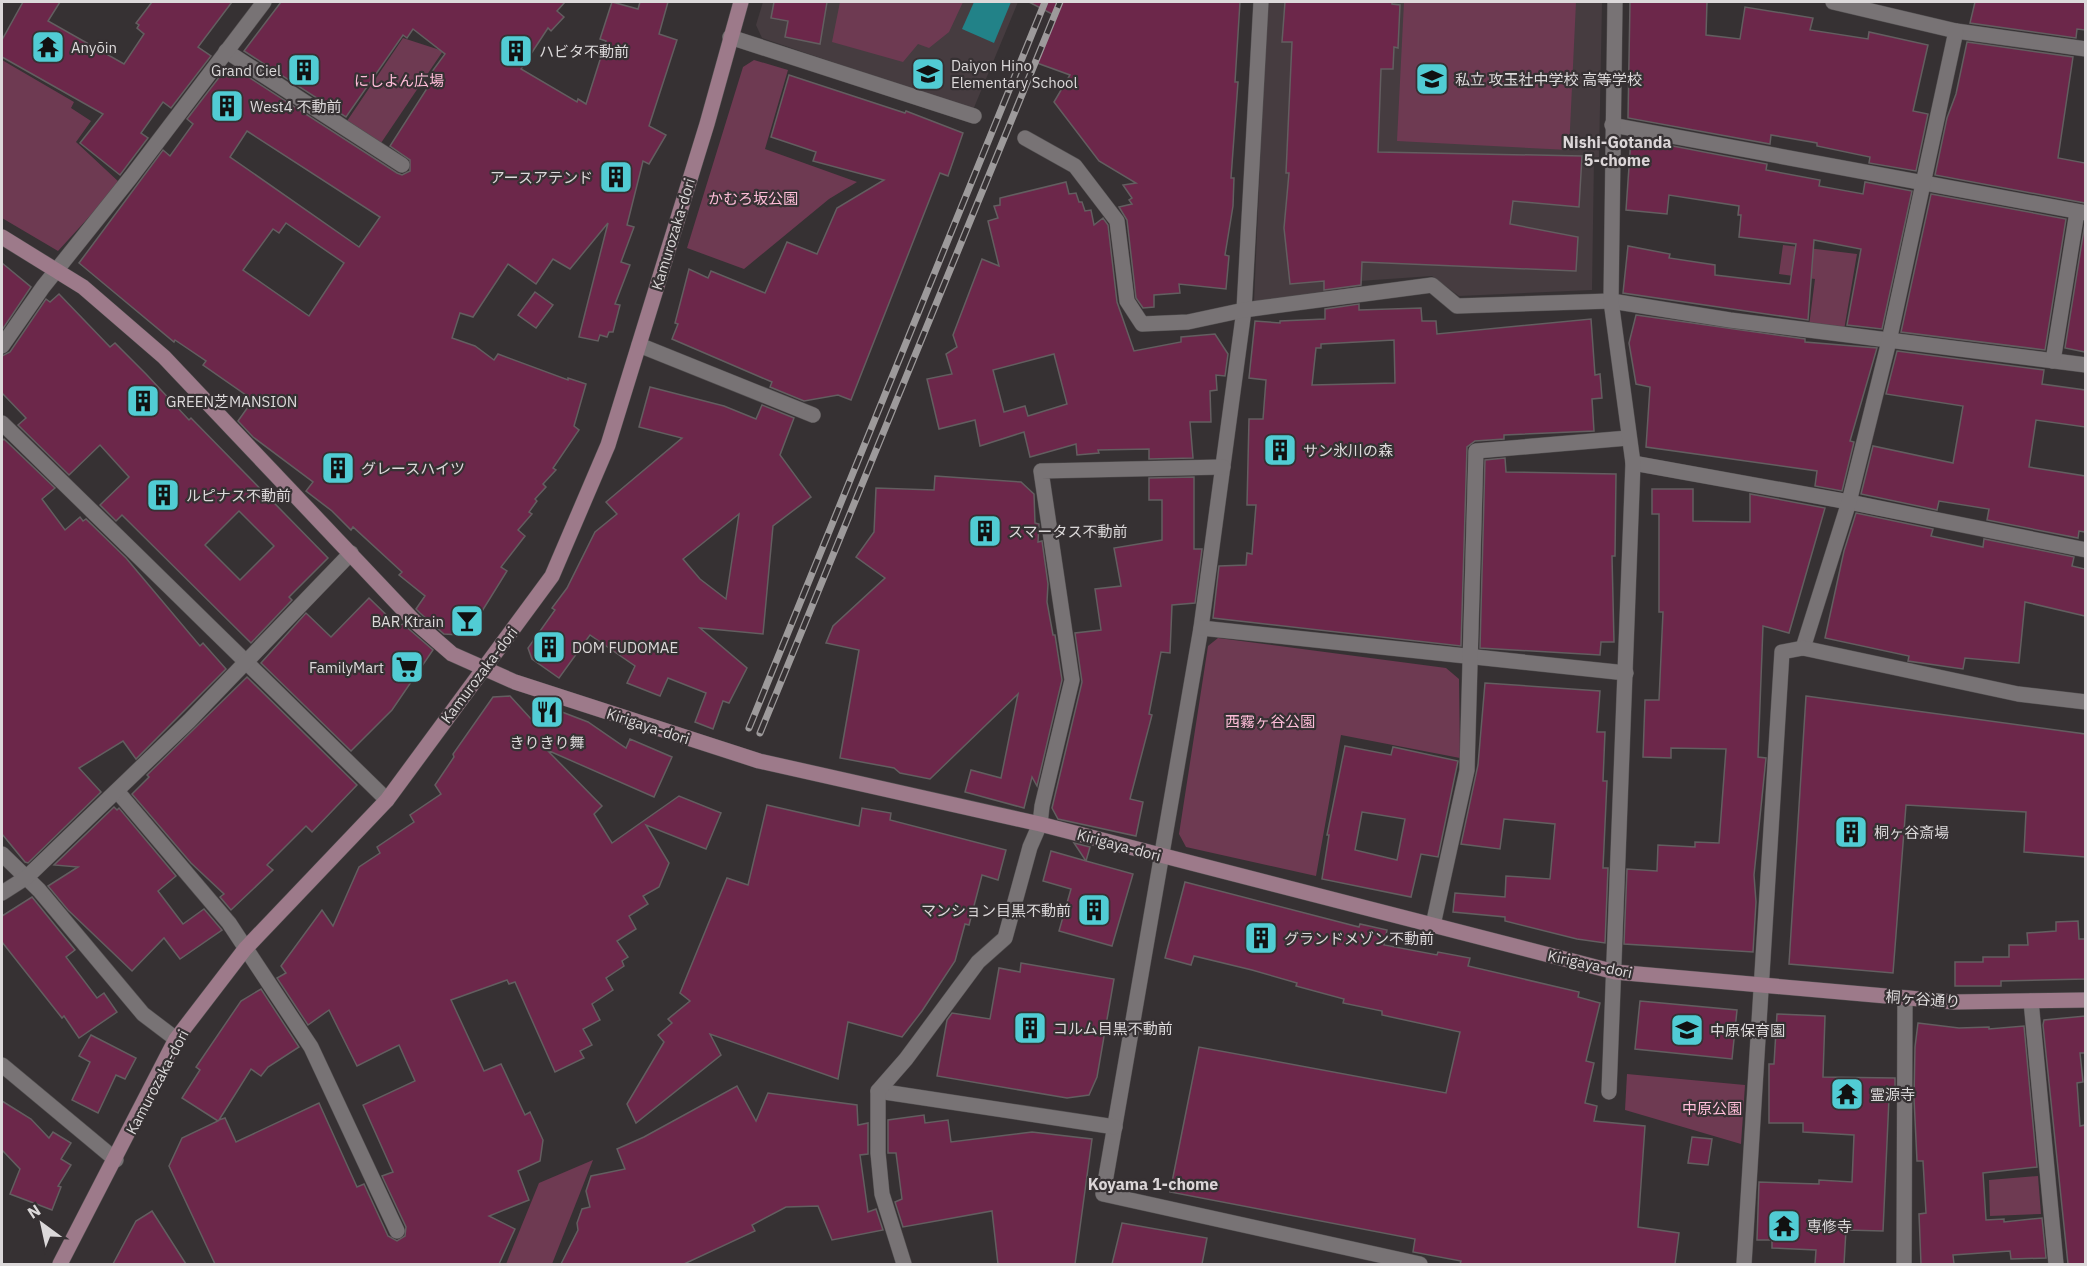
<svg xmlns="http://www.w3.org/2000/svg" width="2087" height="1266" viewBox="0 0 2087 1266" font-family="'IBM Plex Sans','Noto Sans JP',sans-serif">
<style>
.built{fill:#463c40}
.green{fill:#6e3a52}
.water{fill:#228288}
.building{fill:#6c274a;stroke:#635e60;stroke-width:1.5;fill-rule:evenodd}
.lines{fill:none;stroke-linecap:round;stroke-linejoin:round}
.street-casing{stroke:#524f50;stroke-width:16}
.secondary-casing{stroke:#524f50;stroke-width:16}
.street{stroke:#787375;stroke-width:15}
.secondary{stroke:#9d7a8a;stroke-width:15}
.rail-casing{stroke:#9d9a9b;stroke-width:7}
.rail{stroke:#363133;stroke-width:4.5;stroke-dasharray:14;stroke-linecap:butt}
.labels{text-anchor:middle;dominant-baseline:central;stroke-width:4.5;stroke-linejoin:round;paint-order:stroke}
.poi-label{font-size:15px;fill:#dcd9da;stroke:#363133;text-anchor:start}
.park-label{font-size:15px;fill:#febdd8;stroke:#363133}
.street-label{font-size:15px;fill:#dcd9da;stroke:#363133}
.neighbourhood-label{font-size:16px;font-weight:bold;fill:#dbd5d7;stroke:#363133}
</style>
<rect width="100%" height="100%" fill="#363133"/>
<g class="built">
<polygon points="763,2 1018,2 973,110 762,38 756,25"/>
<polygon points="1267,2 1602,2 1599,157 1594,158 1592,290 1459,296 1432,276 1359,281 1359,286 1254,302"/>
</g>
<g class="green">
<polygon points="840,2 963,2 949,32 929,48 918,44 903,62 832,42"/>
<polygon points="1404,2 1576,2 1569,150 1397,141"/>
<polygon points="403,38 443,51 381,143 347,121"/>
<polygon points="2,60 74,102 71,108 91,121 76,142 120,183 58,251 2,218"/>
<polygon points="754,60 788,70 765,149 857,182 829,199 744,269 687,248 743,67"/>
<polygon points="1783,245 1857,254 1844,330 1809,326 1815,279 1779,274"/>
<polygon points="1218,638 1446,668 1459,679 1460,758 1341,735 1316,876 1186,847 1179,834 1208,646"/>
<polygon points="1627,1074 1745,1085 1741,1144 1625,1110"/>
<polygon points="593,1160 552,1264 506,1264 539,1183"/>
<polygon points="2038,1176 2041,1214 1990,1216 1989,1180"/>
</g>
<polygon class="water" points="974,2 1011,2 994,43 962,29"/>
<g class="building">
<polygon points="23,2 60,2 48,21 124,64 144,34 137,28 139,25 136,23 152,2 232,2 198,47 211,56 171,108 163,102 141,133 148,138 120,175 80,143 103,114 2,57 2,40"/>
<path d="M281,2H565L557,11L564,17L551,31L548,28L521,69L577,102L578,99L586,104L606,41L600,39L612,2L638,9L640,2H668L659,34L677,40L649,126L666,135L649,164L643,161L627,225L634,227L621,262L630,265L615,304L620,305L613,332H609L607,337L600,335L598,341L579,337L608,223L570,269L553,259L536,284L508,264L473,317L460,313L452,338L475,346L494,360L498,354L568,380V378L586,384L574,426L579,430L553,468L556,470L543,484L546,487L535,499L537,501L529,512L532,514L518,530L525,536L501,567L507,571L471,629L468,627L461,635L444,634L420,613L416,609L425,596L399,575L402,572L353,527L351,530L332,511L306,491L313,482L253,437L238,421L253,400L203,365L206,361L175,340L174,342L79,263L163,150L170,156L193,124L187,119L227,67L231,70L233,67L397,173L402,175L410,171V160L390,146L435,76L431,73L445,54L413,29L407,38L403,35L346,117L244,51ZM247,131L380,217L359,247L230,157ZM286,223L344,263L309,316L243,270L273,229L279,233Z"/>
<polygon points="774,2 827,2 820,44 785,37 788,21 771,18"/>
<polygon points="1029,2 1240,2 1235,82 1238,82 1231,178 1234,178 1233,206 1225,255 1229,256 1226,289 1179,284 1180,293 1154,295 1154,307 1143,308 1136,298 1127,220 1119,207 1132,204 1129,200 1132,198 1123,185 1136,183 1099,161 1054,102 1070,75 1037,63 1056,16"/>
<polygon points="1285,2 1392,2 1392,4 1400,5 1398,48 1394,47 1393,69 1381,69 1378,152 1582,156 1579,207 1513,201 1510,224 1578,237 1576,271 1362,262 1361,285 1324,290 1324,281 1290,284 1284,228 1289,173 1286,173 1292,42 1282,42"/>
<polygon points="1630,2 1707,2 1706,35 1740,39 1745,7 1813,18 1810,30 1868,39 1869,32 1928,45 1913,111 1928,114 1916,171 1869,163 1870,157 1817,146 1817,143 1771,135 1770,144 1628,118"/>
<polygon points="1975,2 2085,2 2085,30 2077,29 2076,38 1970,23"/>
<polygon points="1967,42 2073,57 2058,158 2085,163 2085,203 1935,175 1947,118 1956,94"/>
<polygon points="789,75 905,113 906,111 963,133 948,176 940,173 851,400 838,395 804,401 770,387 772,382 672,339 678,324 675,323 689,269 708,278 711,271 765,293 787,242 817,254 837,208 884,180 813,161 816,152 771,137"/>
<polygon points="1631,138 1767,164 1766,170 1820,180 1819,186 1863,194 1865,182 1912,191 1882,329 1847,325 1861,249 1814,240 1808,320 1623,293 1628,246 1670,254 1669,258 1715,265 1715,275 1790,284 1796,244 1739,237 1741,215 1738,215 1739,206 1669,195 1667,214 1626,210"/>
<path d="M1066,182L1069,194L1076,193L1079,202H1082L1085,211L1091,210L1094,225L1103,218L1108,225L1117,302L1134,351L1181,342V337L1215,334L1228,354L1225,376L1216,375L1217,390L1210,391L1211,422H1190L1193,458L1149,459V449L1098,450L1099,453L1077,455L1076,444L1030,457L1024,432L980,446L975,420L939,429L927,379L952,374L946,354L957,347L953,335L982,259L999,266L988,221L998,218L994,206L1000,205V198ZM1054,354L1067,404L1028,416L1025,406L1004,412L993,370Z"/>
<polygon points="1931,194 2066,219 2045,350 1901,332"/>
<polygon points="2085,223 2085,352 2065,348"/>
<polygon points="2,263 31,287 2,330"/>
<polygon points="535,292 553,305 536,328 518,315"/>
<path d="M59,294L110,347L115,343L146,374L189,420L191,418L328,558L289,597L292,600L251,643L122,515L116,521L100,505L129,477L100,445L69,475L18,425L26,418L2,393V356L10,352L46,299L50,302ZM239,511L274,546L240,580L205,545Z"/>
<path d="M1359,304V310L1421,308L1422,321H1436L1437,334L1591,319L1595,375L1600,374L1602,398L1592,399L1594,431L1504,435V439L1475,441L1467,447L1461,646L1213,618L1219,566L1246,565L1247,553L1252,554L1256,505H1247L1249,419H1263L1266,380L1249,378L1255,321L1280,323V321L1325,319V309ZM1394,340L1395,383L1312,385L1316,348H1321V344Z"/>
<polygon points="1636,315 1805,339 1805,342 1877,348 1850,441 1854,442 1842,491 1815,486 1817,471 1646,447 1650,387 1636,384 1629,343"/>
<polygon points="1897,351 2044,370 2042,384 2085,390 2085,427 2036,420 2029,467 2085,476 2085,532 2079,531 2078,538 1987,520 1989,509 1939,501 1937,510 1861,494 1873,446 1953,463 1963,406 1886,394"/>
<path d="M650,387L724,406L756,419L762,405L794,418L780,455L811,497L773,526L763,634L700,628L747,668L729,703L723,701L713,729L695,722L706,693L668,678L660,696L627,683L635,666L590,635L559,678L532,659L528,648L555,610L552,608L567,588L595,532L617,514L606,502L682,438L639,427ZM739,514L726,599L700,579L683,559Z"/>
<polygon points="4,439 55,488 42,499 65,530 80,517 83,521 86,519 126,558 200,646 203,643 226,669 136,759 123,741 79,768 101,792 28,863 25,862 2,834 2,441"/>
<polygon points="1505,458 1506,472 1616,474 1615,556 1612,556 1614,642 1601,642 1600,655 1480,648 1485,460"/>
<polygon points="935,476 1021,482 1034,494 1035,523 1039,524 1038,542 1042,541 1048,584 1047,602 1053,635 1055,635 1062,680 1037,786 1032,777 1024,808 965,792 971,770 1001,778 1018,694 930,779 900,773 894,768 840,758 859,650 826,643 833,626 885,578 856,557 874,532 876,488 934,490"/>
<polygon points="1194,477 1194,549 1202,549 1195,603 1172,605 1170,653 1161,652 1149,714 1152,715 1130,799 1143,802 1136,836 1058,819 1052,808 1082,682 1075,633 1101,630 1095,589 1121,586 1114,548 1162,540 1162,500 1149,500 1149,478"/>
<polygon points="1652,489 1693,489 1693,521 1750,522 1750,494 1825,508 1789,633 1763,626 1758,757 1766,758 1754,875 1756,902 1753,952 1624,944 1627,869 1657,871 1658,845 1695,847 1695,842 1719,843 1726,749 1671,748 1671,758 1643,757 1645,700 1659,700 1663,612 1659,612 1659,514 1652,514"/>
<polygon points="1856,513 1933,529 1931,536 1983,547 1984,539 2074,557 2072,566 2085,569 2085,616 2025,602 2019,663 1965,658 1963,669 1908,661 1909,656 1825,638 1844,551"/>
<polygon points="369,598 398,626 403,624 433,650 392,710 351,751 261,663 306,613 331,637"/>
<polygon points="247,677 357,785 312,832 306,826 267,865 273,870 231,910 220,897 224,894 191,863 132,794 149,777 147,775"/>
<polygon points="1485,683 1600,691 1597,732 1605,732 1603,781 1607,781 1603,868 1608,868 1605,943 1577,939 1505,921 1505,917 1453,912 1455,893 1505,897 1506,876 1550,879 1555,824 1504,819 1500,849 1461,844 1478,765"/>
<polygon points="510,696 532,720 541,704 588,722 626,748 630,739 672,757 654,797 547,750 602,806 594,814 612,843 679,796 721,813 706,849 646,825 669,863 659,887 643,896 648,904 629,916 636,929 617,941 628,957 622,961 624,966 606,978 613,990 592,1004 600,1020 583,1029 592,1045 580,1051 584,1058 555,1072 515,982 509,984 507,980 451,1000 484,1071 501,1064 525,1115 530,1112 543,1140 540,1161 518,1171 529,1200 489,1216 515,1229 499,1264 215,1264 169,1166 182,1138 218,1121 182,1098 200,1070 196,1067 241,1001 261,989 299,1047 268,1067 261,1076 251,1069 219,1120 225,1118 236,1142 319,1103 357,1187 364,1184 388,1236 397,1241 405,1236 406,1227 382,1176 393,1172 363,1105 415,1081 399,1045 357,1066 329,1010 308,1025 277,978 286,973 281,966 322,910 333,926 359,867 380,853 377,847 414,822 410,815 441,794 435,785 454,757 453,754 493,697"/>
<polygon points="1806,696 2085,734 2085,857 2024,852 2026,812 1906,805 1893,973 1789,964"/>
<path d="M1345,746L1391,755L1393,747L1458,761L1438,857L1421,854L1411,897L1322,879L1329,835H1327ZM1362,812L1405,819L1397,860L1355,850Z"/>
<polygon points="767,805 859,826 862,808 891,813 890,820 1006,850 998,880 982,875 969,925 965,924 955,961 922,1011 902,1037 848,1022 838,1079 710,1034 721,1055 636,1123 627,1104 664,1042 658,1035 672,1023 668,1019 690,1001 680,993 727,878 748,885"/>
<polygon points="114,807 117,810 119,808 176,876 158,891 183,924 204,909 222,930 180,959 164,938 132,971 68,910 48,886 78,867 54,865"/>
<polygon points="1074,843 1090,847 1086,861 1133,874 1112,946 1059,931 1071,889 1043,881 1051,851 1086,861"/>
<polygon points="1185,882 1359,927 1360,924 1387,930 1384,945 1437,955 1438,952 1470,958 1468,966 1579,992 1578,997 1600,1003 1586,1061 1594,1063 1585,1103 1597,1106 1594,1121 1645,1126 1638,1227 1679,1233 1675,1264 1460,1264 1461,1261 1413,1252 1415,1239 1170,1192 1199,1047 1446,1093 1460,1032 1382,1015 1382,1011 1343,1003 1344,999 1296,986 1297,983 1252,970 1194,956 1191,965 1165,958"/>
<polygon points="32,897 75,950 66,957 97,998 104,993 117,1012 79,1038 64,1016 62,1018 2,942 2,916"/>
<polygon points="2078,921 2079,939 2085,939 2085,979 2001,981 2001,986 1955,986 1955,962 1983,962 1983,957 2009,957 2009,945 2028,945 2027,933 2056,931 2056,922"/>
<polygon points="1021,963 1114,979 1097,1077 1089,1095 1067,1098 937,1076 947,1020 952,1013 990,1019 999,968 1020,972"/>
<polygon points="1640,1001 1737,1010 1732,1059 1635,1049"/>
<polygon points="1777,1014 1825,1016 1823,1077 1895,1078 1895,1098 1889,1098 1883,1231 1846,1230 1844,1264 1815,1264 1816,1250 1772,1248 1772,1240 1757,1240 1759,1182 1819,1184 1819,1180 1852,1182 1854,1135 1803,1132 1803,1123 1769,1123 1769,1064 1774,1064"/>
<polygon points="2085,1016 2085,1053 2080,1053 2083,1082 2077,1083 2080,1126 2085,1125 2085,1264 2068,1264 2043,1025 2044,1020"/>
<polygon points="1918,1023 1959,1028 1989,1027 1989,1029 2024,1026 2037,1167 1983,1173 1986,1220 2004,1219 2004,1222 2042,1218 2046,1258 2011,1259 2010,1251 1953,1255 1954,1264 1921,1264 1919,1214 1926,1213 1923,1161 1917,1161 1914,1098 1915,1047"/>
<polygon points="91,1035 136,1058 125,1079 116,1075 98,1113 72,1100 90,1062 79,1056"/>
<polygon points="737,1086 756,1121 768,1093 857,1105 858,1125 868,1123 868,1154 860,1155 868,1212 876,1209 883,1230 832,1240 818,1206 786,1207 752,1225 755,1231 684,1264 561,1264 578,1230 577,1223 582,1209 590,1207 586,1191 591,1176 625,1169 617,1149 644,1137"/>
<polygon points="2,1101 31,1119 49,1138 53,1132 71,1143 61,1159 71,1165 58,1186 61,1187 52,1210 10,1194 20,1169 2,1150"/>
<polygon points="924,1115 925,1123 948,1120 951,1142 1032,1132 1092,1139 1075,1264 998,1264 992,1211 903,1227 895,1202 902,1199 896,1153 888,1153 888,1120"/>
<polygon points="1692,1137 1712,1139 1708,1165 1688,1163"/>
<polygon points="152,1211 186,1264 113,1264 136,1221"/>
<polygon points="1122,1223 1207,1238 1202,1264 1112,1264"/>
</g>
<g class="lines">
<defs>
<g id="street">
<polyline points="1261,2 1244,310 1201,628 1103,1194 1420,1264"/>
<polyline points="1833,2 1956,31 2086,49"/>
<polyline points="730,37 974,116"/>
<polyline points="226,51 402,165"/>
<polyline points="1612,125 2086,213"/>
<polyline points="1025,138 1075,166 1117,221 1127,301 1142,324 1188,322 1244,310 1432,285 1457,306 1611,301 1730,320 2086,365"/>
<polyline points="639,345 813,415"/>
<polyline points="2,346 43,287 131,177 264,2"/>
<polyline points="2053,361 2077,212"/>
<polyline points="2,423 387,800"/>
<polyline points="1633,463 1849,502 2086,550"/>
<polyline points="1201,628 1626,673"/>
<polyline points="1803,648 1849,502 1889,341 1956,31"/>
<polyline points="117,791 229,923 311,1047 397,1231"/>
<polyline points="2,854 39,890 143,1014 176,1039"/>
<polyline points="2,893 27,877 189,721 351,553"/>
<polyline points="1433,925 1467,770 1476,451 1628,438"/>
<polyline points="2031,1001 2056,1264"/>
<polyline points="2,1065 116,1160"/>
<polyline points="878,1091 1115,1127"/>
<polyline points="1609,1092 1633,463 1611,301 1615,2"/>
<polyline points="904,1264 882,1194 878,1153 878,1091 906,1059 978,962 1005,938 1030,847 1040,824 1042,806 1072,680 1041,471 1223,467"/>
<polyline points="1744,1264 1782,652 1803,648 2018,694 2086,702"/>
<polyline points="1904,1264 1905,999"/>
</g>
<g id="secondary">
<polyline points="2,237 83,287 164,357 413,620 452,654 515,682 759,761 1040,824 1615,972 1954,1002 2086,1000"/>
<polyline points="60,1264 176,1039 245,949 387,800 552,576 608,445 707,124 741,2"/>
</g>
</defs>
<use href="#street" class="street-casing"/>
<use href="#secondary" class="secondary-casing"/>
<use href="#street" class="street"/>
<use href="#secondary" class="secondary"/>
<defs>
<g id="rail">
<polyline points="749,728 1045,2"/>
<polyline points="760,733 1060,2"/>
</g>
</defs>
<use href="#rail" class="rail-casing"/>
<use href="#rail" class="rail"/>
</g>
<defs>
<symbol id="temple-square" viewBox="-11 -11 22 22"><rect x="-9" y="-9" width="18" height="18" rx="4" fill="#51ccd4" stroke="#363133"/><path d="M0-6L5-2H3V0L6.5 2.5H4V6H1.5V3h-3V6H-4V2.5H-6.5L-3 0V-2H-5Z" fill="#111"/></symbol>
<symbol id="building-square" viewBox="-11 -11 22 22"><rect x="-9" y="-9" width="18" height="18" rx="4" fill="#51ccd4" stroke="#363133"/><path d="M-4-6H4V6H1V3H-1V6H-4ZM-2.5-4.3h1.7v1.8h-1.7ZM.8-4.3h1.7v1.8H.8ZM-2.5-1h1.7V.8h-1.7ZM.8-1h1.7V.8H.8Z" fill="#111"/></symbol>
<symbol id="school-square" viewBox="-11 -11 22 22"><rect x="-9" y="-9" width="18" height="18" rx="4" fill="#51ccd4" stroke="#363133"/><path d="M0-5L7-2L0 1L-7-2ZM-4 1L0 2.5L4 1V4Q0 6-4 4Z" fill="#111"/></symbol>
<symbol id="bar-square" viewBox="-11 -11 22 22"><rect x="-9" y="-9" width="18" height="18" rx="4" fill="#51ccd4" stroke="#363133"/><path d="M-6-5H6L.8 .8V4.5H3.5V6h-7V4.5H-.8V.8Z" fill="#111"/></symbol>
<symbol id="supermarket-square" viewBox="-11 -11 22 22"><rect x="-9" y="-9" width="18" height="18" rx="4" fill="#51ccd4" stroke="#363133"/><path d="M-6-5.5h2.5l.6 2H6L4.5 2H-2.5L-4.4-4H-6ZM-1.5 3.2a1.3 1.3 0 1 0 .1 0ZM3 3.2a1.3 1.3 0 1 0 .1 0Z" fill="#111"/></symbol>
<symbol id="restaurant-square" viewBox="-11 -11 22 22"><rect x="-9" y="-9" width="18" height="18" rx="4" fill="#51ccd4" stroke="#363133"/><path d="M-5-6h1v4h1v-4h1v4h1v-4h1v5L-1.5 .5V6h-2V.5L-5-1ZM5-6V6H3V1.5H1.5Q1.5-4 5-6Z" fill="#111"/></symbol>
</defs>
<g fill-rule="evenodd">
<use href="#temple-square" x="29" y="28" width="38" height="38"/>
<use href="#building-square" x="497" y="32" width="38" height="38"/>
<use href="#building-square" x="285" y="51" width="38" height="38"/>
<use href="#school-square" x="909" y="55" width="38" height="38"/>
<use href="#school-square" x="1413" y="60" width="38" height="38"/>
<use href="#building-square" x="208" y="87" width="38" height="38"/>
<use href="#building-square" x="597" y="158" width="38" height="38"/>
<use href="#building-square" x="124" y="382" width="38" height="38"/>
<use href="#building-square" x="1261" y="431" width="38" height="38"/>
<use href="#building-square" x="319" y="449" width="38" height="38"/>
<use href="#building-square" x="144" y="476" width="38" height="38"/>
<use href="#building-square" x="966" y="512" width="38" height="38"/>
<use href="#bar-square" x="448" y="602" width="38" height="38"/>
<use href="#building-square" x="530" y="628" width="38" height="38"/>
<use href="#supermarket-square" x="388" y="648" width="38" height="38"/>
<use href="#restaurant-square" x="528" y="693" width="38" height="38"/>
<use href="#building-square" x="1832" y="813" width="38" height="38"/>
<use href="#building-square" x="1075" y="891" width="38" height="38"/>
<use href="#building-square" x="1242" y="919" width="38" height="38"/>
<use href="#building-square" x="1011" y="1009" width="38" height="38"/>
<use href="#school-square" x="1668" y="1011" width="38" height="38"/>
<use href="#temple-square" x="1828" y="1075" width="38" height="38"/>
<use href="#temple-square" x="1765" y="1207" width="38" height="38"/>
</g>
<g class="labels">
<g class="poi-label">
<text x="71" y="47">Anyōin</text>
<text x="539" y="51">ハビタ不動前</text>
<text x="951" y="65">Daiyon Hino<tspan x="951" dy="17">Elementary School</tspan></text>
<text x="281" y="70" text-anchor="end">Grand Ciel</text>
<text x="1455" y="79">私立 攻玉社中学校 高等学校</text>
<text x="250" y="106">West4 不動前</text>
<text x="593" y="177" text-anchor="end">アースアテンド</text>
<text x="166" y="401">GREEN芝MANSION</text>
<text x="1303" y="450">サン氷川の森</text>
<text x="361" y="468">グレースハイツ</text>
<text x="186" y="495">ルピナス不動前</text>
<text x="1008" y="531">スマータス不動前</text>
<text x="444" y="621" text-anchor="end">BAR Ktrain</text>
<text x="572" y="647">DOM FUDOMAE</text>
<text x="384" y="667" text-anchor="end">FamilyMart</text>
<text x="547" y="742" text-anchor="middle">きりきり舞</text>
<text x="1874" y="832">桐ヶ谷斎場</text>
<text x="1071" y="910" text-anchor="end">マンション目黒不動前</text>
<text x="1284" y="938">グランドメゾン不動前</text>
<text x="1053" y="1028">コルム目黒不動前</text>
<text x="1710" y="1030">中原保育園</text>
<text x="1870" y="1094">霊源寺</text>
<text x="1807" y="1226">専修寺</text>
</g>
<g class="park-label">
<text x="399" y="80">にしよん広場</text>
<text x="753" y="198">かむろ坂公園</text>
<text x="1270" y="721">西霧ヶ谷公園</text>
<text x="1712" y="1108">中原公園</text>
</g>
<g class="street-label">
<text transform="translate(673 234) rotate(-73)">Kamurozaka-dori</text>
<text transform="translate(479 675) rotate(-53)">Kamurozaka-dori</text>
<text transform="translate(648 726) rotate(18)">Kirigaya-dori</text>
<text transform="translate(1119 845) rotate(15)">Kirigaya-dori</text>
<text transform="translate(1590 964) rotate(12)">Kirigaya-dori</text>
<text transform="translate(1923 999) rotate(4)">桐ヶ谷通り</text>
<text transform="translate(157 1082) rotate(-62)">Kamurozaka-dori</text>
</g>
<g class="neighbourhood-label">
<text x="1617" y="142">Nishi-Gotanda<tspan x="1617" dy="18">5-chome</tspan></text>
<text x="1153" y="1184">Koyama 1-chome</text>
</g>
</g>
<rect width="2087" height="1266" fill="none" stroke="#dcd9da" stroke-width="6"/>
<g transform="translate(42 1224) rotate(327)" stroke="#363133" stroke-width="4.5" paint-order="stroke">
<path d="M0-4.5L10 22L0 15L-10 22Z" fill="#dcd9da"/>
<text y="-9" font-size="16" font-weight="bold" text-anchor="middle" fill="#dcd9da">N</text>
</g>
</svg>
